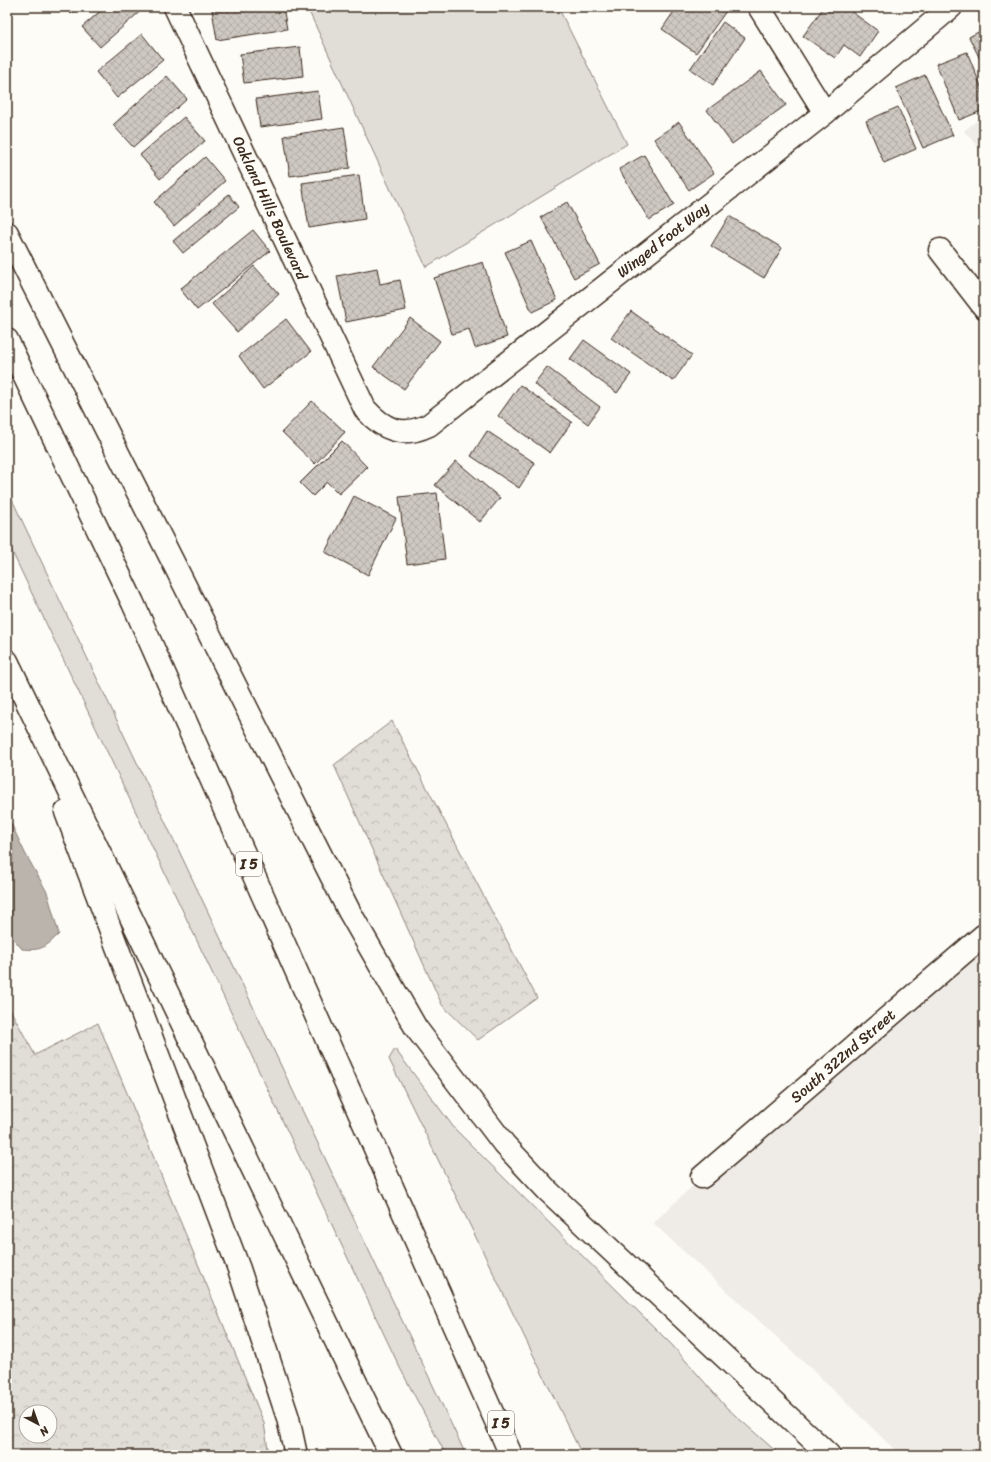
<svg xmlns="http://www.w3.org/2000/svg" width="991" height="1462" viewBox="0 0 991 1462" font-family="Sriracha,sans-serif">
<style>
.built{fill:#efece7}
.green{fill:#e1ded7;stroke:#8e847a}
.forest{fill:url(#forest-crowns);stroke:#8e847a;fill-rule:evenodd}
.water{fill:#bbb4ad;stroke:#887d74}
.building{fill:url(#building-cross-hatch);stroke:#3b2a1e}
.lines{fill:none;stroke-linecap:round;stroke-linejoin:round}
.minor-casing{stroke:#3b2a1e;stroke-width:25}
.highway-casing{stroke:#3b2a1e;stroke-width:25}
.minor{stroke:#fdfcf7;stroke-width:22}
.highway{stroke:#fdfcf7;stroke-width:22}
.labels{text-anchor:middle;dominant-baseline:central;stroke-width:3;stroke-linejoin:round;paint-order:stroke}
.shield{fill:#fdfcf7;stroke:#75695f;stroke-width:1}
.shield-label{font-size:14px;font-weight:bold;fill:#3b2a1e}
.street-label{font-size:15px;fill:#3b2a1e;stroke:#fdfcf7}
</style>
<defs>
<pattern id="forest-crowns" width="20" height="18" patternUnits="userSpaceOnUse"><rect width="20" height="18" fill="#e1ded7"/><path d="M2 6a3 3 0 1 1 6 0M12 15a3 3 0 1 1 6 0" fill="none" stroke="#c2bfb8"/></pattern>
<pattern id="building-cross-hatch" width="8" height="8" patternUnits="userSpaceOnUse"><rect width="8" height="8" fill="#cdc8c2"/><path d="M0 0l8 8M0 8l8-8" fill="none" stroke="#b1aca6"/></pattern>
</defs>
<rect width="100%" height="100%" fill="#fdfcf7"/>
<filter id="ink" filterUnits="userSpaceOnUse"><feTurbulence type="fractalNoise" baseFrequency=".025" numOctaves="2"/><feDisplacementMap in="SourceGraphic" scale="8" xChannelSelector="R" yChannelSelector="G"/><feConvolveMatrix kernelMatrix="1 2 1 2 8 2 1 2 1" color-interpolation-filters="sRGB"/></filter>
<g filter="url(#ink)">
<g class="built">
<polygon points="984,115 984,154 964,131"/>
<polygon points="984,935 984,1455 900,1455 822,1379 653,1223 702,1177"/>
</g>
<g class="green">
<polygon points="307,7 558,7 627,144 426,267"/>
<polygon points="7,489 466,1455 446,1455 400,1368 7,541"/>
<polygon points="395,1049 455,1129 672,1345 727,1408 780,1455 582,1455 389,1059"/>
</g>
<g class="forest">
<polygon points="392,721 537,998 478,1040 442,1005 334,765"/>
<path d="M7,1004L35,1055L98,1023L264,1423L269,1455H7ZM26,1412H50V1436H26Z"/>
</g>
<path class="water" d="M7,815L25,853L47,892L59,934C45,948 41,951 22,949L7,931Z"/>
<g class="building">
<polygon points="65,7 80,7 71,14"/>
<polygon points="105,7 145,7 100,47 82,27"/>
<polygon points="230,7 283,7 287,29 217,40 212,10"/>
<polygon points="677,7 729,7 696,53 662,29"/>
<polygon points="824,7 845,7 878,31 860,57 844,45 835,58 803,36"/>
<polygon points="723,22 745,38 713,85 690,69"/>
<polygon points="984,29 984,67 969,37"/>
<polygon points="142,34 163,60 117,98 96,72"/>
<polygon points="300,47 303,76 244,83 240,54"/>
<polygon points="967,52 984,94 984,110 959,120 936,64"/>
<polygon points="761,71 786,105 732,144 707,110"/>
<polygon points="925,75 953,135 923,148 896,88"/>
<polygon points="167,76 187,99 133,147 113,125"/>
<polygon points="318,91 322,119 260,127 256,99"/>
<polygon points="898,107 916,149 884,163 866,121"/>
<polygon points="184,117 205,141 160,179 140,155"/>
<polygon points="679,122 714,173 689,190 654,139"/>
<polygon points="344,127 350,168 290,176 284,136"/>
<polygon points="644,155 674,205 649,220 619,169"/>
<polygon points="205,157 225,181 174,226 154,202"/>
<polygon points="359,175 365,219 309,228 302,183"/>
<polygon points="229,194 239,207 183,253 173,241"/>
<polygon points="567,202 600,264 574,278 541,217"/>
<polygon points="729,216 782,248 764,278 711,246"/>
<polygon points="253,230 270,251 197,310 180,289"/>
<polygon points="531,241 557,300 532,312 505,252"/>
<polygon points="483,262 507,337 475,348 469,329 452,334 434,278"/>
<polygon points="254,266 279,294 237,332 212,304"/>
<polygon points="377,268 380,284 400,280 406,310 346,322 337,276"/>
<polygon points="631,311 692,355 673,381 611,338"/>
<polygon points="410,318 440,341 404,389 373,367"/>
<polygon points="286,319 311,352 263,389 239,356"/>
<polygon points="584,340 631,374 617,393 570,359"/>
<polygon points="547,367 600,407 588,424 534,384"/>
<polygon points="520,385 572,422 550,453 498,416"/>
<polygon points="312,401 345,432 315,464 282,432"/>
<polygon points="487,431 535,463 519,488 471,456"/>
<polygon points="342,441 367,467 339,494 327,482 313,496 300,483"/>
<polygon points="456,461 500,498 480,522 435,485"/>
<polygon points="437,493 445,559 407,564 399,497"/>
<polygon points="354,496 396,518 368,575 325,552"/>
</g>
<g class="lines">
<defs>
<g id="minor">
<path d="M175,7L365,409C384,430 402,438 429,425L825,113L951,7"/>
<polyline points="759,7 825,113"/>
<polyline points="940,250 984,307"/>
<polyline points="702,1177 984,935"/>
</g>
<g id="highway">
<polyline points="7,233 349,911 416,1028 504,1144 548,1191 829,1455"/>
<polyline points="7,340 133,603 511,1455"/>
<polyline points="7,661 391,1455"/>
<polyline points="66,812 239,1269 288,1418 296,1455"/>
</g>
</defs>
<use href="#minor" class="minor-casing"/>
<use href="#highway" class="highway-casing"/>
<use href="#minor" class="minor"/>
<use href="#highway" class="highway"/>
</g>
</g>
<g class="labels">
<g class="shield">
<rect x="236" y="852" width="26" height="24" rx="3"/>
<rect x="488" y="1411" width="26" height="24" rx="3"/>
</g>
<g class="shield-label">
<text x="249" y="864">I 5</text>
<text x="501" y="1423">I 5</text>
</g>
<g class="street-label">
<text transform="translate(270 208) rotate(65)">Oakland Hills Boulevard</text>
<text transform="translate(663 240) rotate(-38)">Winged Foot Way</text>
<text transform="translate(843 1056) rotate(-41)">South 322nd Street</text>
</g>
</g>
<rect width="991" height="1462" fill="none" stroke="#fdfcf7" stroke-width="24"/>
<rect x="12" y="12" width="967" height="1438" fill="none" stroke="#3b2a1e" stroke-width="1.5" filter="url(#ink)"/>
<g transform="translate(38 1424) rotate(139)"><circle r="19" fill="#fdfcf7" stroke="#afa8a0"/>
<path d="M0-3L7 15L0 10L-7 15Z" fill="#3b2a1e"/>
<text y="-6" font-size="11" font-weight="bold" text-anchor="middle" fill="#3b2a1e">N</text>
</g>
</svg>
